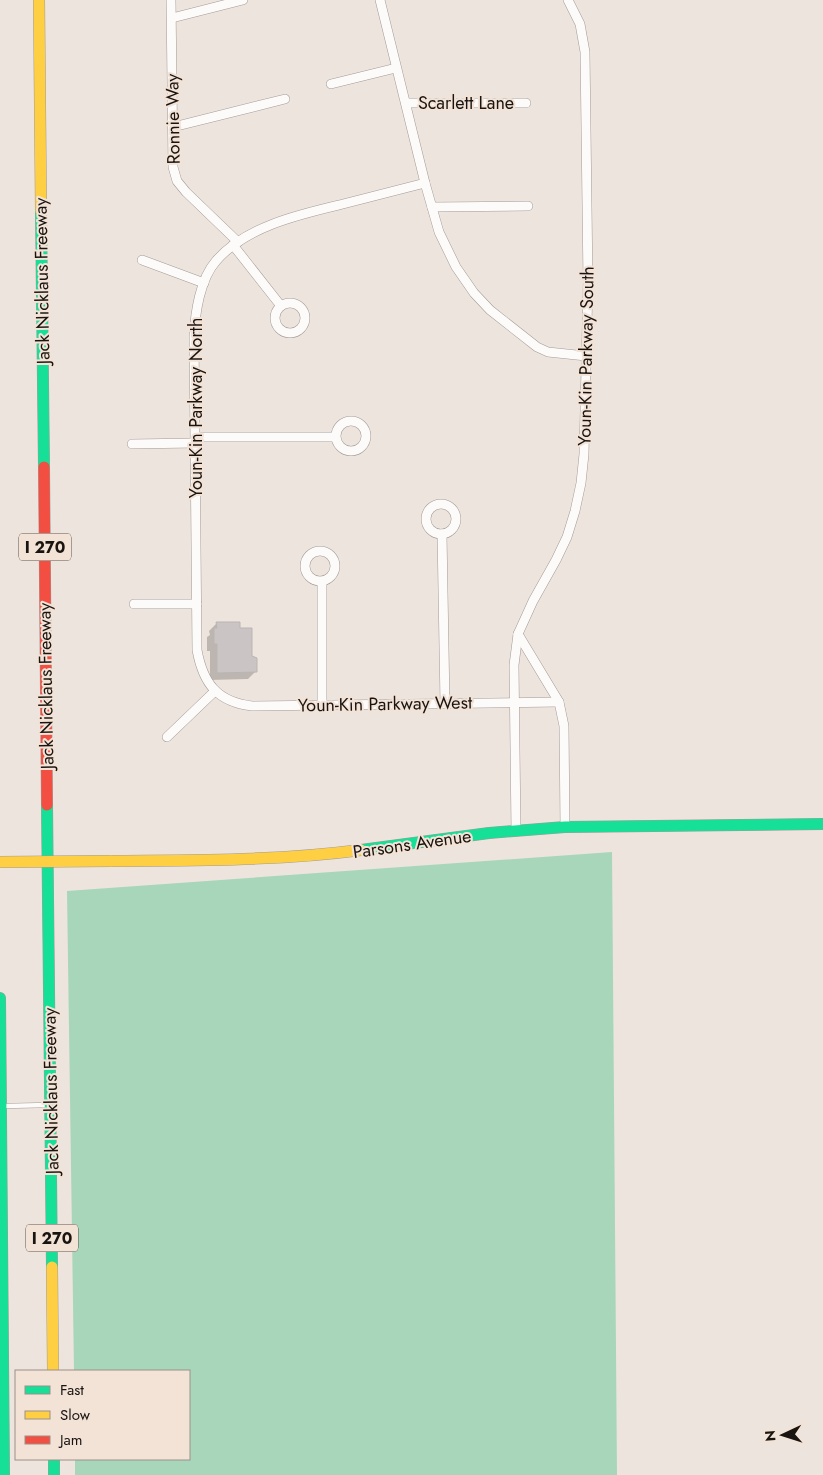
<svg xmlns="http://www.w3.org/2000/svg" width="823" height="1475" viewBox="0 0 823 1475" font-family="Jost,sans-serif">
<style>
.green{fill:#a7d6bb}
.shadow{fill:#0003}
.building{fill:#cac5c4;stroke:#bab4b3}
.lines{fill:none;stroke-linecap:round;stroke-linejoin:round}
.lane-casing{stroke:#a29b96;stroke-width:5.5}
.street-casing{stroke:#a29b96;stroke-width:10}
.fast-casing{stroke:#a29b96;stroke-width:12}
.slow-casing{stroke:#a29b96;stroke-width:12}
.jam-casing{stroke:#a29b96;stroke-width:12}
.lane{stroke:#fcfbfa;stroke-width:4.5}
.street{stroke:#fcfbfa;stroke-width:9}
.fast{stroke:#16e098;stroke-width:11}
.slow{stroke:#ffcf43;stroke-width:11}
.jam{stroke:#f24e42;stroke-width:11}
.slow-bridge-casing{stroke:#a29b96;stroke-width:12;stroke-linecap:butt}
.slow-bridge{stroke:#ffcf43;stroke-width:11}
.labels{text-anchor:middle;dominant-baseline:central;stroke-width:4;stroke-linejoin:round;paint-order:stroke}
.shield{fill:#f3e3d7;stroke:#5a524c;stroke-width:1}
.shield-label{font-size:16px;font-weight:bold;fill:#191410}
.street-label{font-size:18px;fill:#191410;stroke:#f3e3d7}
</style>
<rect width="100%" height="100%" fill="#ede4dd"/>
<polygon class="green" points="612,852 617,1475 75,1475 75,1459 189,1459 189,1371 74,1371 67,891"/>
<polygon class="shadow" points="217,623 239,629 256,671 248,679 210,680 210,651 207,651 207,637 210,635 209,631"/>
<polygon class="building" points="216,622 240,622 240,628 252,628 252,656 257,658 257,672 217,673 217,644 214,644 214,628 217,628"/>
<g class="lines">
<defs>
<polyline id="lane" points="5,1106 47,1105"/>
<g id="street">
<polyline points="171,0 173,167 177,181 186,192 238,242"/>
<polyline points="380,0 425,183 439,232 456,267 474,293 490,310 537,347 548,352 586,356"/>
<polyline points="172,18 243,0"/>
<polyline points="331,84 396,68"/>
<polyline points="406,103 526,103"/>
<polyline points="173,127 285,99"/>
<path d="M425,183C398,190 370,197 343,204C301,214 246,226 216,261C200,279 195,313 194,337L197,650C203,683 217,702 252,706L559,702"/>
<polyline points="432,207 528,206"/>
<polyline points="233,245 281,306"/>
<polyline points="142,260 204,283"/>
<circle cx="290" cy="318" r="15"/>
<circle cx="351" cy="436" r="15"/>
<polyline points="196,437 335,437"/>
<polyline points="132,444 195,443"/>
<circle cx="441" cy="519" r="15"/>
<polyline points="442,534 445,704"/>
<circle cx="320" cy="566" r="15"/>
<polyline points="322,582 322,705"/>
<polyline points="134,604 197,604"/>
<polyline points="518,634 559,702 564,726 565,827"/>
<polyline points="167,737 215,691"/>
<polyline points="516,831 514,665 518,634 533,601 556,560 567,537 575,511 581,483 584,454 588,282 585,52 580,24 568,0"/>
</g>
<g id="fast">
<polyline points="41,211 44,467"/>
<polyline points="47,805 52,1267"/>
<polyline points="361,850 489,833 565,827 823,824"/>
<polyline points="0,998 4,1475"/>
<polyline points="54,1459 54,1475"/>
</g>
<g id="slow">
<polyline points="39,0 41,211"/>
<path d="M110,861C194,860 277,861 361,850"/>
<polyline points="52,1267 53,1371"/>
</g>
<polyline id="jam" points="44,467 47,805"/>
</defs>
<use href="#lane" class="lane-casing"/>
<use href="#street" class="street-casing"/>
<use href="#fast" class="fast-casing"/>
<use href="#slow" class="slow-casing"/>
<use href="#jam" class="jam-casing"/>
<use href="#lane" class="lane"/>
<use href="#street" class="street"/>
<use href="#fast" class="fast"/>
<use href="#slow" class="slow"/>
<use href="#jam" class="jam"/>
<defs>
<polyline id="slow-bridge" points="0,862 110,861"/>
</defs>
<use href="#slow-bridge" class="slow-bridge-casing"/>
<use href="#slow-bridge" class="slow-bridge"/>
</g>
<g class="labels">
<g class="shield">
<rect x="19" y="533.5" width="52" height="27" rx="4"/>
<rect x="26" y="1224.5" width="52" height="27" rx="4"/>
</g>
<g class="shield-label">
<text x="45" y="547">I 270</text>
<text x="52" y="1238">I 270</text>
</g>
<g class="street-label">
<text x="466" y="103">Scarlett Lane</text>
<text transform="translate(173 119) rotate(-91)">Ronnie Way</text>
<text transform="translate(42 281) rotate(-91)">Jack Nicklaus Freeway</text>
<text transform="translate(586 356) rotate(-89)">Youn-Kin Parkway South</text>
<text transform="translate(196 408) rotate(-90)">Youn-Kin Parkway North</text>
<text transform="translate(46 686) rotate(-91)">Jack Nicklaus Freeway</text>
<text transform="translate(385 704) rotate(-1)">Youn-Kin Parkway West</text>
<text transform="translate(412 844) rotate(-8)">Parsons Avenue</text>
<text transform="translate(51 1091) rotate(-91)">Jack Nicklaus Freeway</text>
</g>
</g>
<rect x="15" y="1370" width="175" height="90" fill="#f3e3d7" stroke="#9c9087"/>
<rect x="25" y="1386" width="25" height="8" fill="#16e098" stroke="#9c9087"/>
<text x="60" y="1395" font-size="15" fill="#191410">Fast</text>
<rect x="25" y="1411" width="25" height="8" fill="#ffcf43" stroke="#9c9087"/>
<text x="60" y="1420" font-size="15" fill="#191410">Slow</text>
<rect x="25" y="1436" width="25" height="8" fill="#f24e42" stroke="#9c9087"/>
<text x="60" y="1445" font-size="15" fill="#191410">Jam</text>
<g transform="translate(783 1435) rotate(266)" stroke="#f3e3d7" stroke-width="4" paint-order="stroke">
<path d="M0-4L9 19L0 12L-9 19Z" fill="#191410"/>
<text y="-8" font-size="14" font-weight="bold" text-anchor="middle" fill="#191410">N</text>
</g>
</svg>
